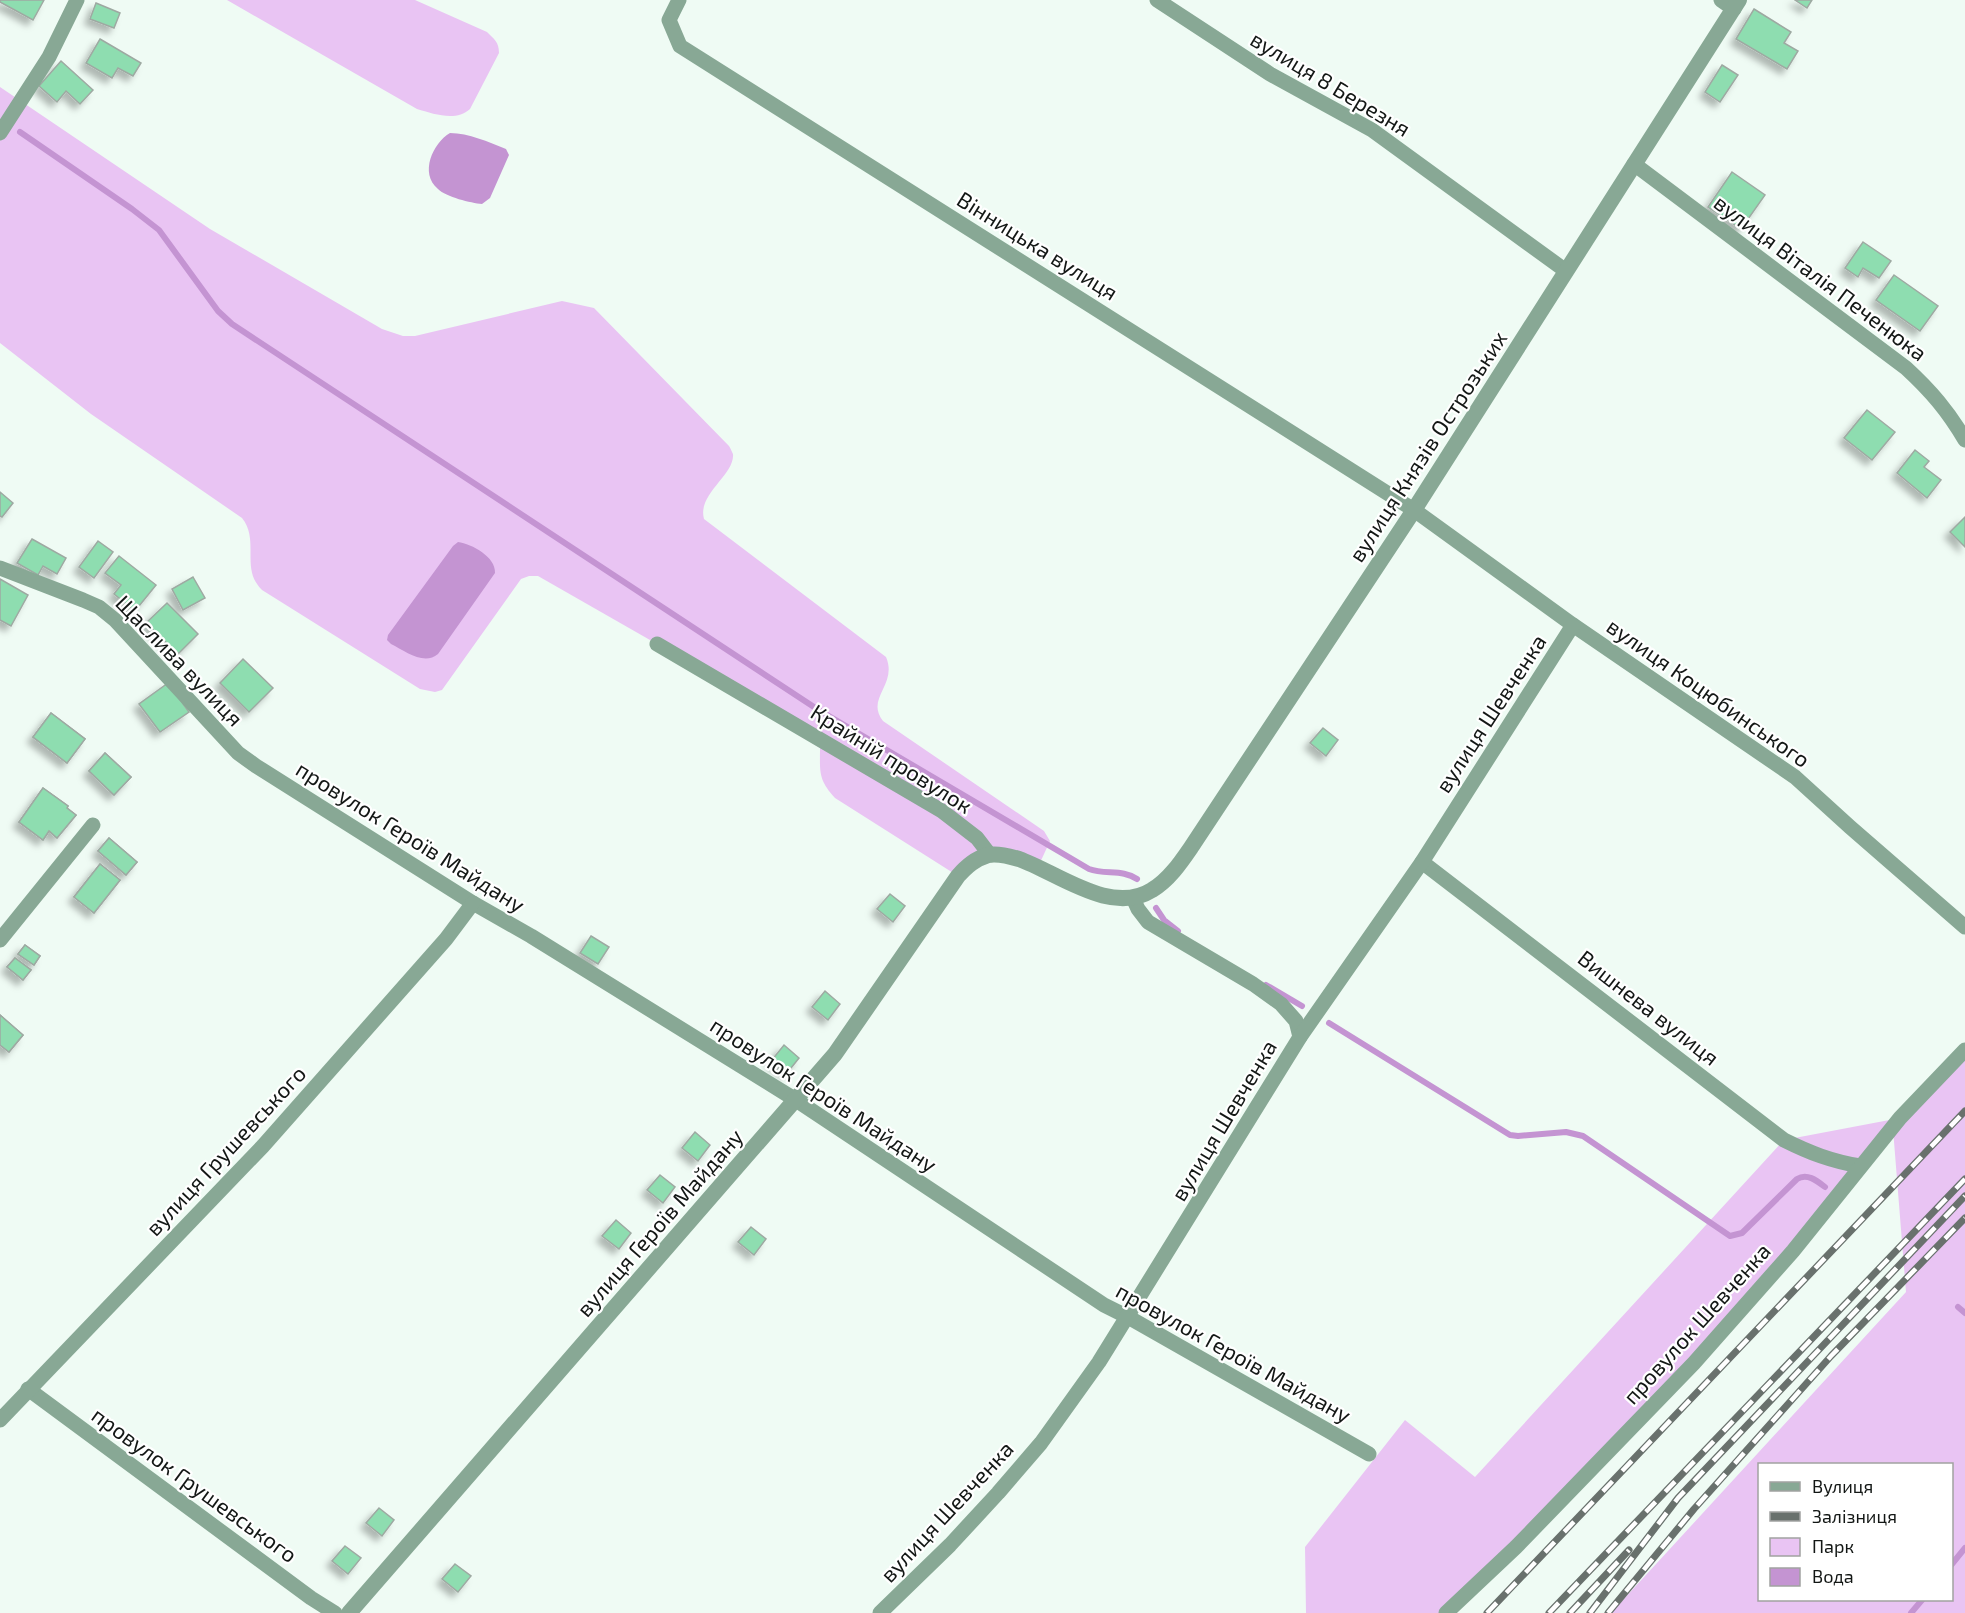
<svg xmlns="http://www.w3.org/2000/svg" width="1965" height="1613" viewBox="0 0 1965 1613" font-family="'Exo 2',sans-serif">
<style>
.green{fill:#e9c4f3;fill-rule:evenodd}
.water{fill:#c494d2}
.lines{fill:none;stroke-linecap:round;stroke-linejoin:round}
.stream{stroke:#c494d2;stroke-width:6}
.building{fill:#8eddb0;stroke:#9ea9a2;stroke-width:1.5;filter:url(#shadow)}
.minor{stroke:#88a895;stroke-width:15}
.tertiary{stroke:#88a895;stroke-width:16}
.rail-casing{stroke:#69716d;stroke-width:7}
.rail{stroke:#fff;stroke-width:4.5;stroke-dasharray:14;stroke-linecap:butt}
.labels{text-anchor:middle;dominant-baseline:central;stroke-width:4.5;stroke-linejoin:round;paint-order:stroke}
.street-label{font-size:22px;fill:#131715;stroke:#fff}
</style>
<defs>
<filter id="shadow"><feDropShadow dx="-5.5" dy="5.5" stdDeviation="3" flood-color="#0004"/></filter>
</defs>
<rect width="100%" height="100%" fill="#effbf4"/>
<g class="green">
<path d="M227,0H415L487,32C494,39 499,42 499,53L470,109C456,122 434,114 417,109Z"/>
<path d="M0,87L210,229L382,329L403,336H415L562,301L594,308L729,446C730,447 733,454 733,454C735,475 697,494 704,519L886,657C898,685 865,698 883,721L1044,831L1050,841L1038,867L1007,855L958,876L835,798C818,779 820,772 820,748L657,644L538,576H529L521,579L442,690L435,692L420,689L262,590C240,569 260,540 242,518L91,414L0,343Z"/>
<path d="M1965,1051V1613H1611L1906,1292L1893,1129L1793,1251L1446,1613H1306L1305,1547L1405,1420L1475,1477L1784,1140L1900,1118ZM1760,1464H1952V1600H1760Z"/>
</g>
<g class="water">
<path d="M450,133C469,133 488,142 506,149L509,155L490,198L482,204C471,203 446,197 438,189C419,173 433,143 450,133Z"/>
<path d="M458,542C472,544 496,557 495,573L438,654C424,666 405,651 391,644L387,640L388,635L453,546Z"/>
</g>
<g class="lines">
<g class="stream">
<path d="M20,132L132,209L159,230L218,311L232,324L817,709L1089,869C1105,875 1123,869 1137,879"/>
<polyline points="1156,908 1164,920 1178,931"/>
<polyline points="1266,985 1302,1006"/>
<path d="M1329,1023L1510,1135L1518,1136L1566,1132L1583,1136L1730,1236L1742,1233L1797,1179C1807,1173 1816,1180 1825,1187"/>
<polyline points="1958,1307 1965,1313"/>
<polyline points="1952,1564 1965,1548"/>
<polyline points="1911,1613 1922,1600"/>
</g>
</g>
<g class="building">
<polygon points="0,0 44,0 33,20 0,2"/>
<polygon points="1795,0 1812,0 1807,8"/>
<polygon points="96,3 120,13 114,28 90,19"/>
<polygon points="1754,9 1791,32 1784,43 1798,51 1787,69 1736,39"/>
<polygon points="100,39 141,63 133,76 118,68 112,78 86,63"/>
<polygon points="61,61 93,90 80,104 66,91 57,102 39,86"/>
<polygon points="1722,65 1738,75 1720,102 1705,92"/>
<polygon points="1732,172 1765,195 1741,229 1708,207"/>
<polygon points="1863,242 1891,261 1879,278 1863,268 1858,277 1845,268"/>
<polygon points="1894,275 1938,306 1920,331 1876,300"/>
<polygon points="1867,410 1895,432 1872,460 1844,438"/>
<polygon points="1915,450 1929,461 1924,467 1941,480 1927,498 1897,473"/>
<polygon points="0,492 13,503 2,517 0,516"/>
<polygon points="1965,517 1965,547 1950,532"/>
<polygon points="32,539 66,558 57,574 43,566 38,575 17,563"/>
<polygon points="98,541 113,552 94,578 79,567"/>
<polygon points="119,556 156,585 135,611 114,594 121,585 105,573"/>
<polygon points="193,577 205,598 183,610 172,589"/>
<polygon points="0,579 28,595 11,626 0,620"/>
<polygon points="167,603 198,634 178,654 146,623"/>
<polygon points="243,659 273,688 249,712 220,683"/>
<polygon points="168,683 189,712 160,732 139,704"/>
<polygon points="51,713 85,739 67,763 33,737"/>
<polygon points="51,713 85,739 67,763 33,737"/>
<polygon points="1323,728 1338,740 1326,756 1310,743"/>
<polygon points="105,753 131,777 114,795 89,771"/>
<polygon points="105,753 131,777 114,795 89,771"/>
<polygon points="43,788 68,806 67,808 76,815 57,838 49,831 43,840 19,822"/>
<polygon points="43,788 68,806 67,808 76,815 57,838 49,831 43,840 19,822"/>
<polygon points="109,838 137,862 126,875 98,851"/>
<polygon points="109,838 137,862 126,875 98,851"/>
<polygon points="100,864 120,880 94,913 74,897"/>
<polygon points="100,864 120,880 94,913 74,897"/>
<polygon points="890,894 905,906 893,922 877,909"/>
<polygon points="591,936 609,947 598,964 580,953"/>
<polygon points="25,945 40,956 34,965 18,954"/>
<polygon points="25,945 40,956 34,965 18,954"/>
<polygon points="15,958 31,970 23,980 7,967"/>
<polygon points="15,958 31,970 23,980 7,967"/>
<polygon points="825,991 840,1004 828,1020 812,1007"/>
<polygon points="0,1015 23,1035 9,1052 0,1045"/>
<polygon points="0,1015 23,1035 9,1052 0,1045"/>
<polygon points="784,1045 799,1058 787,1073 771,1061"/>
<polygon points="695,1132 710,1145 698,1161 682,1148"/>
<polygon points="660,1175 675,1187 663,1203 647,1190"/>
<polygon points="616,1220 631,1233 619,1249 602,1236"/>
<polygon points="751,1227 766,1239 754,1255 738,1242"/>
<polygon points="379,1508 394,1520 382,1536 366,1523"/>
<polygon points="345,1546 361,1558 348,1574 332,1561"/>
<polygon points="455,1564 471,1576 458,1592 442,1579"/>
</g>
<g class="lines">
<g class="minor">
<polyline points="679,0 669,20 680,46 1414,510 1573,625 1795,777 1850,827 1965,927"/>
<polyline points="1157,0 1270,74 1372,130 1566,271"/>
<polyline points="1721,0 1734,9"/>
<polyline points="0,133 49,57 77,0"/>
<path d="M1634,164L1906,368C1931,391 1948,411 1965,440"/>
<polyline points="0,568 83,600 99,607 115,620 238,753 256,766 473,903 531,936 796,1100 1104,1305 1128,1317 1369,1454"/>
<polyline points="657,644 942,811 977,838 990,855"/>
<path d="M1422,862L1784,1140C1810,1153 1831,1161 1860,1166"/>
<polyline points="1133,898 1138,909 1148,922 1253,984 1281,1004 1296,1021 1300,1037"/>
<polyline points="0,940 93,825"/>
<polyline points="28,1389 311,1598 335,1613"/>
<polyline points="0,1420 263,1146 446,939 473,903"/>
<polyline points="880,1613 950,1545 998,1493 1041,1443 1099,1362 1300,1037 1422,862 1573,625"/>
<polyline points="1446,1613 1516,1547 1694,1363 1793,1251 1900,1118 1965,1050"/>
</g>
<path class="tertiary" d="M349,1613L835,1054L958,876C967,866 975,859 988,855C998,853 1009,856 1019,859C1058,873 1111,916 1152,890C1169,880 1181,862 1192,846L1414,510L1739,0"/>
<defs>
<g id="rail">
<polyline points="1487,1613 1965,1111"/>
<polyline points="1549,1613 1965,1179"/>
<polyline points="1570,1613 1629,1550"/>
<polyline points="1590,1613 1678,1498 1965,1196"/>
<polyline points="1608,1613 1694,1509 1831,1356 1965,1218"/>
</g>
</defs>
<use href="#rail" class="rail-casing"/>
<use href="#rail" class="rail"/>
</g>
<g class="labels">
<g class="street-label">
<text transform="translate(1331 83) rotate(31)">вулиця 8 Березня</text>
<text transform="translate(1038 245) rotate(32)">Вінницька вулиця</text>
<text transform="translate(1821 277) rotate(37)">вулиця Віталія Печенюка</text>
<text transform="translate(1427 446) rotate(-57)">вулиця Князів Острозьких</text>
<text transform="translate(180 660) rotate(46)">Щаслива вулиця</text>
<text transform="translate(1709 692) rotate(35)">вулиця Коцюбинського</text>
<text transform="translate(1490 713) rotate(-57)">вулиця Шевченка</text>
<text transform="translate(892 758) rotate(32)">Крайній провулок</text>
<text transform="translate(411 836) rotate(32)">провулок Героїв Майдану</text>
<text transform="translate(1649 1007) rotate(38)">Вишнева вулиця</text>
<text transform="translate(824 1094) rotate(33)">провулок Героїв Майдану</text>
<text transform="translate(1223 1120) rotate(-59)">вулиця Шевченка</text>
<text transform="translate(225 1150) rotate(-47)">вулиця Грушевського</text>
<text transform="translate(659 1222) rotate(-49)">вулиця Героїв Майдану</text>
<text transform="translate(1696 1323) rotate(-48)">провулок Шевченка</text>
<text transform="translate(1234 1352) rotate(29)">провулок Героїв Майдану</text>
<text transform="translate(195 1484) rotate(36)">провулок Грушевського</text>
<text transform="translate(946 1511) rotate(-47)">вулиця Шевченка</text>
</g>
</g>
<rect x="1758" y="1463" width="195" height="138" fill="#ffffff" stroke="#a1a2a1" stroke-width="1.5"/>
<rect x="1770" y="1482" width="30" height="9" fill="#88a895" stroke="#a1a2a1" stroke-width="1.5"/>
<text x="1812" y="1493" font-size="18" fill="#131715">Вулиця</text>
<rect x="1770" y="1512" width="30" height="9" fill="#69716d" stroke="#a1a2a1" stroke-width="1.5"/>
<text x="1812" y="1523" font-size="18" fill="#131715">Залізниця</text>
<rect x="1770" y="1538" width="30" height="18" fill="#e9c4f3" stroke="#a1a2a1" stroke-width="1.5"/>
<text x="1812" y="1553" font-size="18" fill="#131715">Парк</text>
<rect x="1770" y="1568" width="30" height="18" fill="#c494d2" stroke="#a1a2a1" stroke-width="1.5"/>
<text x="1812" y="1583" font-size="18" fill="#131715">Вода</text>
</svg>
